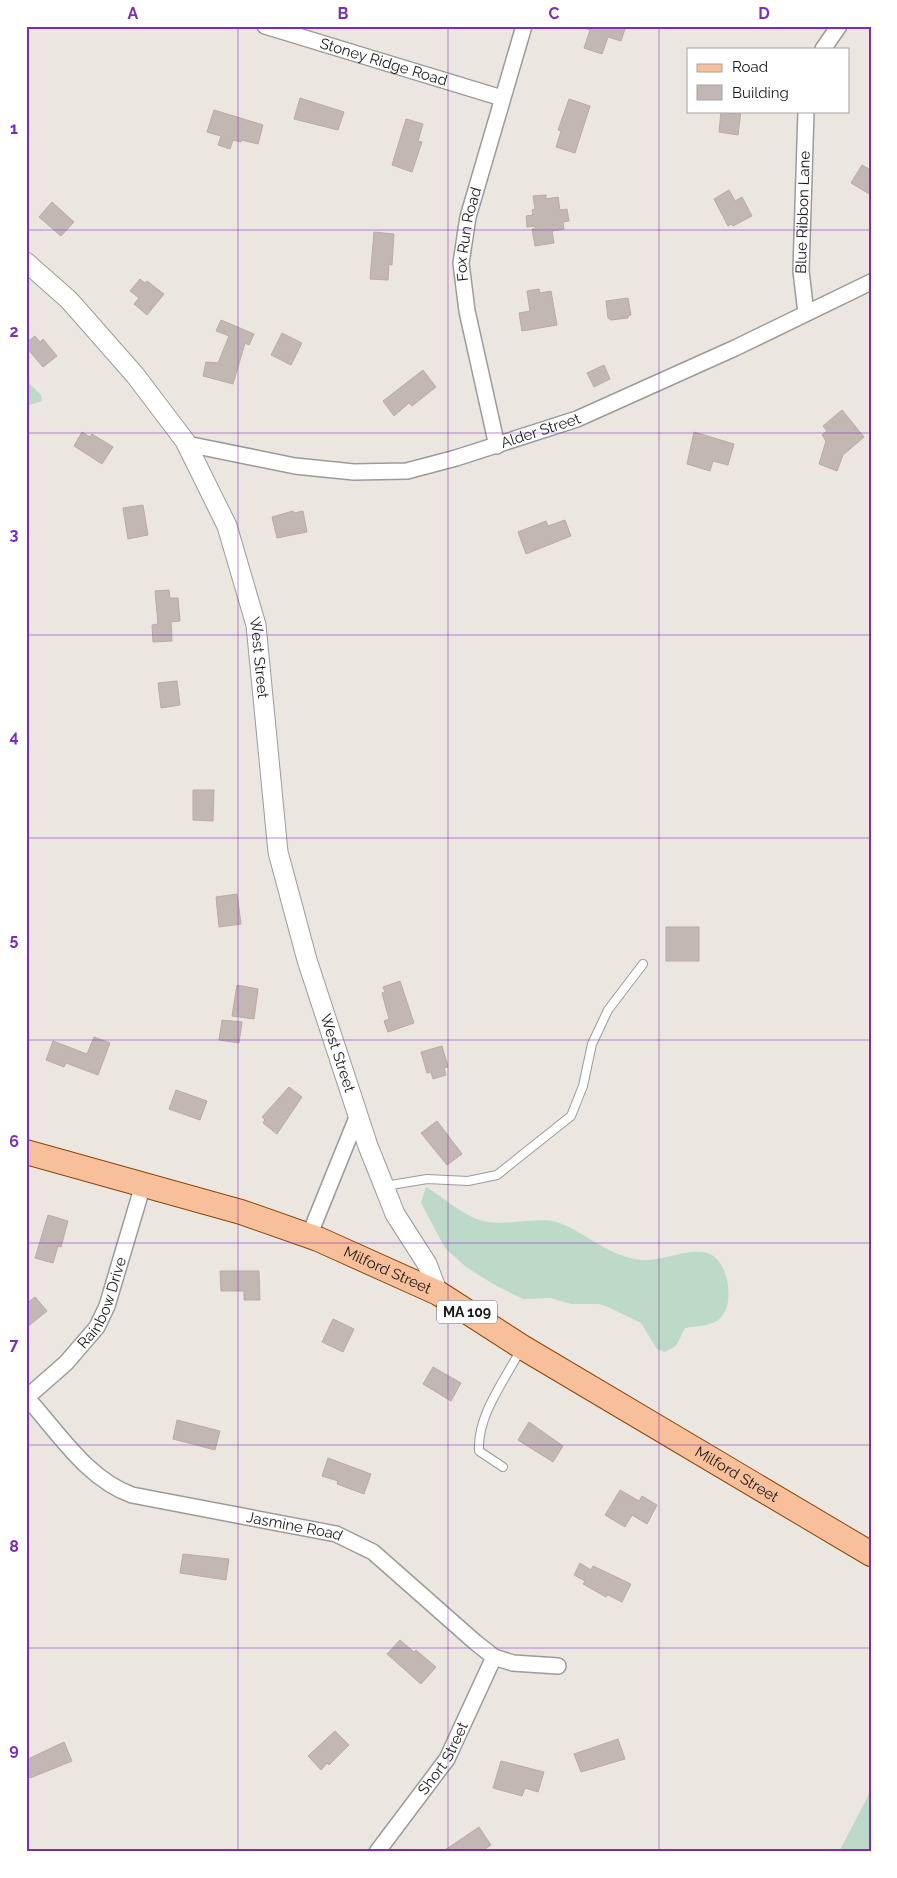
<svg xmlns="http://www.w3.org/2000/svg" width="897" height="1878" viewBox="0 0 897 1878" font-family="Raleway,sans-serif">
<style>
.wetland{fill:#bdd9c8}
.building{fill:#c3b7b4;stroke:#bcaaa3}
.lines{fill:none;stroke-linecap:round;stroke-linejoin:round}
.service-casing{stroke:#9b9b9b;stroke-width:10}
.minor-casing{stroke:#9b9b9b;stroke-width:18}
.tertiary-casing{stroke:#9b9b9b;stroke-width:21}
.primary-casing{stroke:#8a4807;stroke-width:26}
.service{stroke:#fff;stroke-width:8}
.minor{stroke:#fff;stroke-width:15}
.tertiary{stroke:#fff;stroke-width:19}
.primary{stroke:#f7bf9a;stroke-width:24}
.grid{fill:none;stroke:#7b2cbf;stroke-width:1;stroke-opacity:0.55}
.labels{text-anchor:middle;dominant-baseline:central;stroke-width:4.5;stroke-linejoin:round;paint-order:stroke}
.shield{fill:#fff;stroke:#5f5f5f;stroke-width:1}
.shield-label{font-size:14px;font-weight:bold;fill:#1a1a1a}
.street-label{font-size:15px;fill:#1a1a1a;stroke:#fff}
.neatline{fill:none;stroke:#7b2cbf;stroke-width:2}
.grid-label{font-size:16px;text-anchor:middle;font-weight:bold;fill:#7b2cbf}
</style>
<rect width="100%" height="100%" fill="#ece6e0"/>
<g class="wetland">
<polygon points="26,380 41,395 42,401 26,406"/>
<path d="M426,1187C445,1198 467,1220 489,1222C508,1225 541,1217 557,1222C588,1233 607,1257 643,1260C663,1261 693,1246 710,1254C728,1262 734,1300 723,1315C716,1326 697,1326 685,1328L676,1346L665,1352L657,1349L641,1323L610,1308L599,1304H572L550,1298L523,1299L493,1284L466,1267L445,1248L421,1203Z"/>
<polygon points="871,1790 871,1852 839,1852"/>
</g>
<g class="building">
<polygon points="584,26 626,26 621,41 608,37 602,54 584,48 590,30 584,28"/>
<polygon points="300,98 344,112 338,130 294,119"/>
<polygon points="569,99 590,106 575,153 556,147 561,131 558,130"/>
<polygon points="214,110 263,125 258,144 241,140 241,142 233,140 230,149 218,145 221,136 207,132"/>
<polygon points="721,111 741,111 738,135 719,132"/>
<polygon points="406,119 423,124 418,141 422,142 412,172 392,165"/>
<polygon points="862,165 871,170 871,195 851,183"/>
<polygon points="729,190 735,201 742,197 752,216 733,226 731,224 728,226 714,199"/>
<polygon points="546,195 546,199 558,197 560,210 567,209 569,221 563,222 564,229 552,231 554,243 535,246 532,229 535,228 535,226 527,227 526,216 533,215 532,210 535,209 533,196"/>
<polygon points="52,202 74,222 61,236 39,217"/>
<polygon points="374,232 394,234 392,265 389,264 388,280 370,279"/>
<polygon points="140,279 145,283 147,281 164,294 147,315 134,304 139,298 130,291"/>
<polygon points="539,289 540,293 551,291 557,325 522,331 519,313 530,311 527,291"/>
<polygon points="628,298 631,315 628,316 628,318 611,320 608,318 606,301"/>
<polygon points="221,320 254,334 249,345 245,343 233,384 203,376 206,362 218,363 229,336 216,331"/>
<polygon points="282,333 302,343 291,365 271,355"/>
<polygon points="35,336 40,342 43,339 57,356 43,367 26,347 26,343"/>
<polygon points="604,365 610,379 594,387 587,373"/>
<polygon points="423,370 436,387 412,406 409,403 394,416 383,401"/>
<polygon points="842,410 864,437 843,455 837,471 819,464 826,441 822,435 827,431 823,426"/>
<polygon points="82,432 90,437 92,434 113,447 102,464 74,446"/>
<polygon points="694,432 734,444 728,465 713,461 710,471 687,464"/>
<polygon points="143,505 148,535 128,539 123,508"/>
<polygon points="293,511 294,513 303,511 307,532 277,538 272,517"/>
<polygon points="565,520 571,536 526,554 518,532 546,521 548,526"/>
<polygon points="169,590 170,598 178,598 180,621 171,622 172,641 153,642 152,625 158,624 155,591"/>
<polygon points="177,681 180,705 161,708 158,683"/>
<polygon points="193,790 214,790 213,821 193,820"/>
<polygon points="237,894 241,924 219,927 216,897"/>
<rect x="666" y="927" width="33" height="34"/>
<polygon points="400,981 414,1023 388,1032 384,1021 389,1019 382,993 385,992 383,987"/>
<polygon points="237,985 258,989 254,1019 232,1016"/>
<polygon points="222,1020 242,1022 239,1043 219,1040"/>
<polygon points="94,1037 110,1043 98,1075 66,1063 64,1067 46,1060 53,1041 87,1054"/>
<polygon points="442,1046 448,1067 444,1068 446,1075 433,1079 431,1072 427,1073 421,1052"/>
<polygon points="289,1087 302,1097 277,1134 263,1123 265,1120 262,1117"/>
<polygon points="176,1090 207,1101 200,1120 169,1109"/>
<polygon points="437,1121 462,1154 447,1165 421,1133"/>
<polygon points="48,1215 68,1221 61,1247 58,1246 53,1263 35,1258"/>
<polygon points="220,1271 259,1271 260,1300 244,1300 244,1291 221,1291"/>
<polygon points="35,1297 47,1311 26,1328 26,1304"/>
<polygon points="333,1319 354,1329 343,1352 322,1342"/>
<polygon points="433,1367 461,1383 451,1401 423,1384"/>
<polygon points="177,1420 220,1431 215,1450 173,1439"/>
<polygon points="529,1422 563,1446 553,1462 518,1440"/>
<polygon points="328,1458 371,1474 364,1494 337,1484 338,1481 322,1476"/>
<polygon points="620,1490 639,1501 642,1496 657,1505 647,1524 632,1515 625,1527 605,1515"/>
<polygon points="183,1554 229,1559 226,1580 180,1573"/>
<polygon points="580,1563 591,1570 593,1566 631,1584 622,1602 608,1595 606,1597 583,1584 585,1581 574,1575"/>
<polygon points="400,1640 414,1652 416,1650 436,1667 421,1684 387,1654"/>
<polygon points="335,1731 349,1745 329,1765 327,1763 321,1770 308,1756"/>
<polygon points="618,1739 625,1759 581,1772 574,1754"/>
<polygon points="64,1742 72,1761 30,1778 26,1769 26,1760"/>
<polygon points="501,1761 544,1772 538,1792 525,1788 522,1796 493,1788"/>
<polygon points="479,1827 491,1845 481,1852 442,1852"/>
</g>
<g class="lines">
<defs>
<g id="service">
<polyline points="385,1186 427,1179 468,1181 497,1175 571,1116 583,1086 592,1044 608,1010 643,964"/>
<path d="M503,1467L479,1451C477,1415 505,1380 521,1349"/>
</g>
<g id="minor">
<path id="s1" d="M265,26L502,98"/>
<polyline points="823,49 839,26"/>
<path id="s2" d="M806,313L801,271L806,111"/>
<path id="s3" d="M187,444L295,466L354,472L407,471L456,458L577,419L735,348L871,282"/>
<path id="s4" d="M497,446L467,311L461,263L468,217L524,26"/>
<polyline points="309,1236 358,1115"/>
<path id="s5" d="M26,1398L66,1363L97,1327L107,1306L143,1185"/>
<path id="s6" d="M27,1398C58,1432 87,1479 132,1495L336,1534L373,1552L475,1642L494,1657L513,1663L558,1666"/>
<path id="s7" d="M377,1852L447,1759L494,1657"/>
</g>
<g id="tertiary">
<path id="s8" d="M26,262L69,300L135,375L185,441L227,526L256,625L278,852L307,960L368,1146L384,1186L395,1214L427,1264L438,1293"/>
</g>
<g id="primary">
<path id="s9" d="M26,1152L241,1212L318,1239L438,1293L522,1347L871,1554"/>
</g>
</defs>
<use href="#service" class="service-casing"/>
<use href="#minor" class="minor-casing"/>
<use href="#tertiary" class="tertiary-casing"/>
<use href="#primary" class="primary-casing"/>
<use href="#service" class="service"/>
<use href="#minor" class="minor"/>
<use href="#tertiary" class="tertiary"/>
<use href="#primary" class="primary"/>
</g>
<path class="grid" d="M238,26V1852M448,26V1852M659,26V1852M26,230H871M26,433H871M26,635H871M26,838H871M26,1040H871M26,1243H871M26,1445H871M26,1648H871"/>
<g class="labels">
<rect class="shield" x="437" y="1300.5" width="60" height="23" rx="4"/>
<g class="shield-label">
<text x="467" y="1312">MA 109</text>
</g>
<g class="street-label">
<text stroke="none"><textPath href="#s1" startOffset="124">Stoney Ridge Road</textPath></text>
<text stroke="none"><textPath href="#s2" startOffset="101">Blue Ribbon Lane</textPath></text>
<text stroke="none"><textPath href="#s4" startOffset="216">Fox Run Road</textPath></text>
<text stroke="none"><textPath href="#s3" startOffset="362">Alder Street</textPath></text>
<text stroke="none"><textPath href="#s8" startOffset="471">West Street</textPath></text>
<text stroke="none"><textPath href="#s8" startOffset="876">West Street</textPath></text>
<text stroke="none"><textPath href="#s9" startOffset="381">Milford Street</textPath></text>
<text stroke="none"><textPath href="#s5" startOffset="125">Rainbow Drive</textPath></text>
<text stroke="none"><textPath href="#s9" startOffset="786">Milford Street</textPath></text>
<text stroke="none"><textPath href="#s6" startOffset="310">Jasmine Road</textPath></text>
<text stroke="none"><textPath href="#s7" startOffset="115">Short Street</textPath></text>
</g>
</g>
<rect width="897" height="1878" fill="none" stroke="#ffffff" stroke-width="55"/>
<rect x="687" y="48" width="162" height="65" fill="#ffffff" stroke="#a3a3a3"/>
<rect x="697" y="64" width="25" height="8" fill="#f7bf9a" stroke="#a3a3a3"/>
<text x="732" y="72" font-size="15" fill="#1a1a1a">Road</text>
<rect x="697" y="85" width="25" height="15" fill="#c3b7b4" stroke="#a3a3a3"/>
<text x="732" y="98" font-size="15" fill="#1a1a1a">Building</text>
<rect x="28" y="28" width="842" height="1822" class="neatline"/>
<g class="grid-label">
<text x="133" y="19">A</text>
<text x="343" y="19">B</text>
<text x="554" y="19">C</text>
<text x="764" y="19">D</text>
<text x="14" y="134">1</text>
<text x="14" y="337">2</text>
<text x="14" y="540">3</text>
<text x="14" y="742">4</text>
<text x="14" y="945">5</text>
<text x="14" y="1147">6</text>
<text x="14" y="1350">7</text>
<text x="14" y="1552">8</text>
<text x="14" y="1755">9</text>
</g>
</svg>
